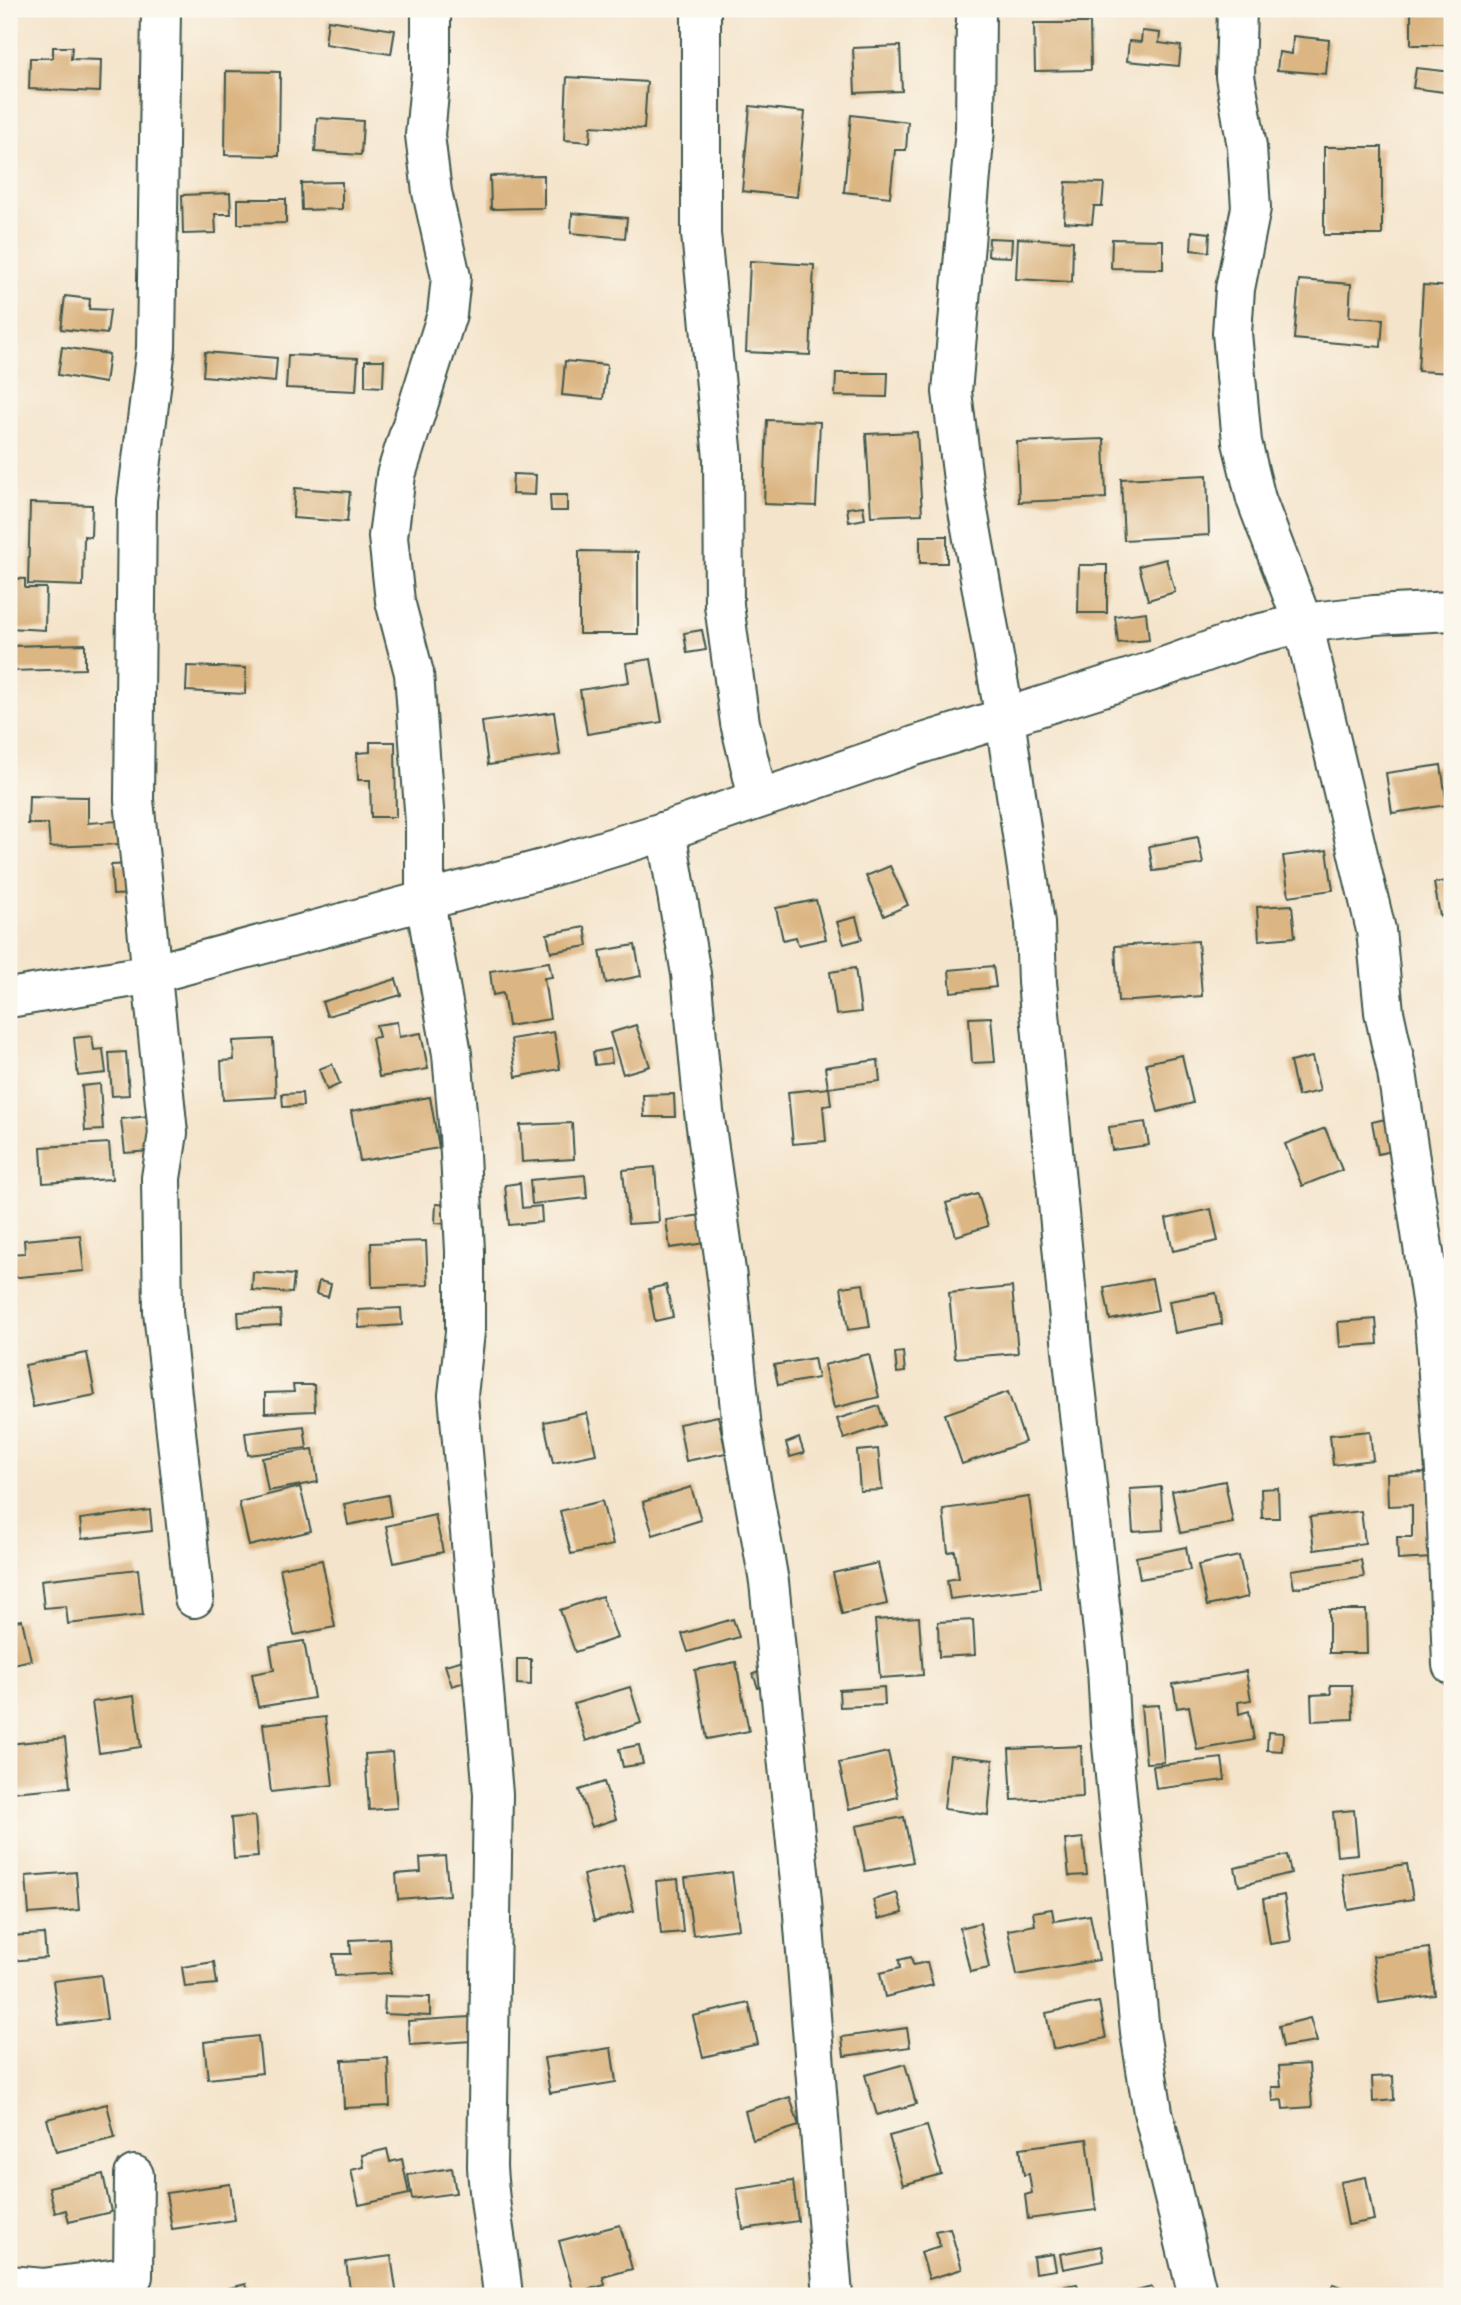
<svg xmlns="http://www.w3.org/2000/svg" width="1461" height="2305" viewBox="0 0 1461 2305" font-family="Mali,sans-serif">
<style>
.building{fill:#dbb582}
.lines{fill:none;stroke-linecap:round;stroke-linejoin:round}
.minor-casing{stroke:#3f564b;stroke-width:42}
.minor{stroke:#fff;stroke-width:38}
</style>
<rect width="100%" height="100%" fill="#fbf7ec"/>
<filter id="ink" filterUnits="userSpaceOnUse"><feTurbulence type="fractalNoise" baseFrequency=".0143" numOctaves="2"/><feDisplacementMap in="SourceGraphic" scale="14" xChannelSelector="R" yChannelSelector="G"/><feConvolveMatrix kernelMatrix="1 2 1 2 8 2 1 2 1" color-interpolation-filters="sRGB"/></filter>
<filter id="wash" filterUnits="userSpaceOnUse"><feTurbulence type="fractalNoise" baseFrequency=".00686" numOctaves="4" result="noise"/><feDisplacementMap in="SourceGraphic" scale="28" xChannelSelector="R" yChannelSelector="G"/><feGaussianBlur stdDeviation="1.57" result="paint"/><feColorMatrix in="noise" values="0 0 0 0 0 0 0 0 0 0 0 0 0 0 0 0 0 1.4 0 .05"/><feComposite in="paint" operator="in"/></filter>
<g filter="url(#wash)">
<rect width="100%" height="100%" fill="#f4e4cb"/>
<g id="blocks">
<g class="building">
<rect x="1411" y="9" width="41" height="36"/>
<polygon points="328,20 395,30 391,54 325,44"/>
<polygon points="1034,23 1090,23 1091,70 1035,71"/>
<polygon points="1142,31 1160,33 1159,43 1181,46 1179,66 1127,61 1129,41 1141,42"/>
<polygon points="1293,36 1329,40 1326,74 1277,70 1279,52 1292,54"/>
<polygon points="900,46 902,91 855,93 853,48"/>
<polygon points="53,47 72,47 71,59 101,60 100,92 29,89 30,58 53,58"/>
<polygon points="1416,68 1452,72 1452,93 1413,88"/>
<polygon points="226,71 280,72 279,156 225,155"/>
<polygon points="567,77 647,82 644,129 591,126 590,142 564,140"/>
<polygon points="750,106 805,112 797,197 742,191"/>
<polygon points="851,115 908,122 906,150 895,150 890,197 844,192"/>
<polygon points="317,118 363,121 361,155 315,152"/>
<rect x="1324" y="147" width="58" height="88"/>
<polygon points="544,175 544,208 491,209 490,176"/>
<polygon points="342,182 342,209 302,210 301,183"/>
<polygon points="1066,182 1104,183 1102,206 1094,206 1092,224 1064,222"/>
<polygon points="230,193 231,214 215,214 216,233 183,234 182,195"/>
<polygon points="238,199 286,199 286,223 238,224"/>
<polygon points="572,213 627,218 625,238 571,233"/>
<polygon points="1192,231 1210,233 1209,252 1191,250"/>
<polygon points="989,238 1012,239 1011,257 988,256"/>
<polygon points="1018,238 1073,241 1072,282 1016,279"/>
<polygon points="1112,239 1163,240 1163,269 1111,268"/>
<polygon points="750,261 814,265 810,355 746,352"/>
<polygon points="1299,280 1351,284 1349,317 1383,319 1381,347 1294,339"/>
<polygon points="1423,285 1452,287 1452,373 1418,371"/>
<polygon points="65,296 90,299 89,309 110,310 107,334 61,329"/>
<polygon points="62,347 109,354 105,383 58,375"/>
<polygon points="205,352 277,358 275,382 203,376"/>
<polygon points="288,355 358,358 356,391 286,388"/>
<polygon points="365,360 384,360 383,387 365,386"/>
<polygon points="565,361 607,365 603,399 562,395"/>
<polygon points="836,373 888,373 887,397 835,396"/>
<polygon points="767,420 820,422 816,506 764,504"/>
<polygon points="917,432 922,514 871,516 866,434"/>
<polygon points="1104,439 1106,498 1019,502 1017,442"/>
<polygon points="513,474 536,475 535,495 512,494"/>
<polygon points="1207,475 1209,535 1124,540 1121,479"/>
<polygon points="295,488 350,492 347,522 293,518"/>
<polygon points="550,495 567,495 567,511 551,511"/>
<polygon points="30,503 92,505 91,537 84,536 83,586 28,584"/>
<polygon points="863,506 865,519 849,522 847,508"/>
<rect x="920" y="536" width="27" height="27"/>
<polygon points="579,551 638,552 638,634 579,634"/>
<polygon points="1166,559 1175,592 1148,600 1139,566"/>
<polygon points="1079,565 1107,565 1107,613 1078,613"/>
<polygon points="9,578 25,579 25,588 46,588 45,630 9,628"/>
<polygon points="1146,612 1149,640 1118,643 1115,616"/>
<polygon points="702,630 706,650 687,653 684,633"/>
<polygon points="85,644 85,669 9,671 9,646"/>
<polygon points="651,659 662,722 587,734 580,690 629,682 626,663"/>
<polygon points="187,666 246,668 245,694 186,691"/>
<polygon points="554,712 560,755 488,765 482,722"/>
<polygon points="370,742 395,742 396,817 371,817 370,780 358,780 357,753 370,752"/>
<polygon points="1441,765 1447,805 1392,813 1386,773"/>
<polygon points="29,796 88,797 88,823 119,821 121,844 50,847 48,824 28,824"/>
<polygon points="1198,837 1203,864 1153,871 1149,846"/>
<polygon points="1327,850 1333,890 1289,896 1283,856"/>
<polygon points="134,864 135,894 113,895 111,865"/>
<polygon points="890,866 908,905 884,916 866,876"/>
<polygon points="1452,880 1452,914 1440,916 1434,883"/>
<polygon points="816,900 826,939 798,945 796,937 783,940 776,908"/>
<polygon points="1292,905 1295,937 1259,940 1257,907"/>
<polygon points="856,917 862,939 844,944 837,922"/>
<polygon points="585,927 588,946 551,952 547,934"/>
<polygon points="1198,941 1202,996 1118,1002 1115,946"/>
<polygon points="635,945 641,976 606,983 600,951"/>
<polygon points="549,962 552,977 544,978 550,1019 508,1026 503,993 493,995 490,971"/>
<polygon points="993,966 996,987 951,992 949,970"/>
<polygon points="855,968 861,1012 836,1015 830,972"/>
<polygon points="396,979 401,995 327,1016 322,1002"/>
<polygon points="991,1017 995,1062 972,1063 969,1018"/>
<polygon points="397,1022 399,1037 421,1033 428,1069 379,1077 372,1038 379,1037 376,1025"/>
<polygon points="636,1025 650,1066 623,1074 610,1033"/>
<polygon points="554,1032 560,1069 516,1077 511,1039"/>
<polygon points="92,1036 94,1050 103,1049 106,1073 78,1076 74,1038"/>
<polygon points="273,1039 276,1097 223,1100 221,1061 234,1060 233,1041"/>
<polygon points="610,1049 612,1063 595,1065 593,1052"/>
<polygon points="126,1052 129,1095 112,1096 109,1053"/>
<polygon points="1182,1055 1193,1103 1158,1112 1146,1063"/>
<polygon points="1312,1057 1320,1091 1298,1096 1290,1062"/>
<polygon points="878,1060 880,1081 828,1088 825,1067"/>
<polygon points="332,1064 340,1084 327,1090 319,1069"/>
<polygon points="100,1084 103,1130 85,1131 82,1086"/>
<polygon points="829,1088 831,1105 823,1106 826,1141 793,1144 788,1092"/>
<polygon points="302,1093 303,1106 283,1107 282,1094"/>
<polygon points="674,1094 675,1117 644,1117 643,1095"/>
<polygon points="430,1097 439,1148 360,1161 351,1111"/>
<polygon points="159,1115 163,1150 125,1153 121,1119"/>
<polygon points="1390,1118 1396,1150 1378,1154 1372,1122"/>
<polygon points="1145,1122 1149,1145 1112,1150 1109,1127"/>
<polygon points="572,1123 574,1159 522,1162 520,1125"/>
<polygon points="1325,1128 1342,1170 1302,1186 1285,1144"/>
<polygon points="109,1143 112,1179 43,1183 41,1147"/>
<polygon points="655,1167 659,1222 628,1224 623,1170"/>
<polygon points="585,1175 587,1198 532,1204 530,1180"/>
<polygon points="520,1183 522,1208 541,1206 542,1222 509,1225 505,1185"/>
<polygon points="978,1194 988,1226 956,1236 946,1203"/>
<polygon points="436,1204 453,1205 452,1224 435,1223"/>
<polygon points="1211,1209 1218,1241 1173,1251 1166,1219"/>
<polygon points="702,1215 706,1243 670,1248 666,1220"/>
<polygon points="80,1235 84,1271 9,1278 9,1254 25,1253 24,1240"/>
<polygon points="426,1241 428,1285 372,1287 371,1243"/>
<polygon points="253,1272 294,1275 292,1293 252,1290"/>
<polygon points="1152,1279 1158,1310 1110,1320 1104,1288"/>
<polygon points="319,1281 331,1284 328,1297 316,1294"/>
<polygon points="863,1284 870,1327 848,1330 841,1287"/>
<polygon points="666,1285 673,1317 655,1321 649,1289"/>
<polygon points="1012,1287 1018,1353 955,1358 949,1293"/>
<polygon points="1216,1293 1222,1324 1175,1333 1169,1301"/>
<polygon points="401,1308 402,1325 359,1328 358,1310"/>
<polygon points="280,1310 281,1325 239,1327 238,1312"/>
<polygon points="1376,1319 1378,1344 1340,1347 1338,1322"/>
<polygon points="903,1352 905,1372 897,1373 895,1353"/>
<polygon points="87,1353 95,1395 33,1407 25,1365"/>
<polygon points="869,1354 879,1397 834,1408 824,1365"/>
<polygon points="814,1358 818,1378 778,1385 774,1365"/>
<polygon points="293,1385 314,1385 315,1411 265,1413 265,1393 294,1392"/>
<polygon points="1008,1392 1025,1442 962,1464 945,1414"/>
<polygon points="879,1406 885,1425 844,1439 837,1419"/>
<polygon points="587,1413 596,1454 553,1463 544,1422"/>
<polygon points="718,1416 726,1453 686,1461 679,1424"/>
<polygon points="304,1426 307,1448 248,1455 245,1433"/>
<polygon points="1370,1431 1373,1460 1333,1465 1330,1435"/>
<polygon points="799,1438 804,1453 790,1457 786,1443"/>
<polygon points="313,1449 318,1482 268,1491 262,1458"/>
<polygon points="878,1449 882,1490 860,1491 857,1451"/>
<polygon points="1429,1473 1432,1558 1398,1560 1397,1537 1412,1537 1412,1505 1388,1506 1387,1474"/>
<polygon points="1225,1481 1233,1523 1180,1533 1172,1491"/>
<polygon points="300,1487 311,1531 249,1546 239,1502"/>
<polygon points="691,1487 701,1520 653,1535 643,1502"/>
<polygon points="1161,1487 1163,1530 1133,1532 1130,1489"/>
<polygon points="1278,1488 1279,1518 1262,1518 1261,1489"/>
<polygon points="388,1495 391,1516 348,1525 344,1504"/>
<polygon points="1029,1497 1041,1588 950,1599 947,1580 959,1578 955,1551 948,1552 943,1509"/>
<polygon points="602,1501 613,1545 571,1554 560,1511"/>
<polygon points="150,1510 152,1531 82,1539 80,1519"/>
<polygon points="1361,1511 1365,1543 1314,1550 1310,1517"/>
<polygon points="435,1515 443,1552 394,1563 386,1526"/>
<polygon points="1186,1547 1190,1570 1140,1579 1136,1557"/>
<polygon points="1239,1556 1248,1597 1207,1606 1198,1565"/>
<polygon points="322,1560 335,1627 294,1635 280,1568"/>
<polygon points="1361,1560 1364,1577 1294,1588 1291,1570"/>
<polygon points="878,1563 887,1604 842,1614 833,1573"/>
<polygon points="138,1569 143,1615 68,1624 66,1606 44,1608 41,1580"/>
<polygon points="602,1596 617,1638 575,1652 560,1610"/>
<polygon points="1329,1610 1366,1610 1367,1653 1329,1653"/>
<polygon points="919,1617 923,1675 880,1678 875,1620"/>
<polygon points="733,1619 739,1637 688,1652 682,1634"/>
<polygon points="22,1620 31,1660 9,1665 9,1622"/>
<polygon points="973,1620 975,1655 939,1657 938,1622"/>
<polygon points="304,1641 314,1698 258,1707 252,1674 274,1670 270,1646"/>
<polygon points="517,1659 531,1659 531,1685 517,1684"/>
<polygon points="464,1660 471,1680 452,1686 445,1665"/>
<polygon points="736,1662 749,1731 707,1739 695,1670"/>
<polygon points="770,1667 775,1681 758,1688 753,1674"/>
<polygon points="1246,1671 1251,1700 1238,1702 1239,1714 1249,1711 1254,1740 1197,1750 1189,1706 1177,1708 1173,1684"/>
<polygon points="1330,1685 1352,1685 1353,1719 1312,1721 1311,1695 1331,1694"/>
<polygon points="630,1687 641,1723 586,1741 574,1704"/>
<polygon points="884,1687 885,1705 840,1707 839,1690"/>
<polygon points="134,1696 141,1747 99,1753 92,1702"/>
<polygon points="1159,1705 1164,1762 1146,1763 1141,1706"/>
<polygon points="325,1717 333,1785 271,1792 263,1724"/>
<polygon points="1268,1732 1283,1733 1282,1751 1267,1750"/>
<polygon points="65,1738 70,1787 12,1792 9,1744"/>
<polygon points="639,1745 643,1764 623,1767 619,1749"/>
<polygon points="1081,1746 1083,1797 1012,1800 1009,1749"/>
<polygon points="392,1752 397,1808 369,1810 365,1754"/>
<polygon points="888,1752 898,1797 849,1809 839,1763"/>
<polygon points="950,1755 993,1760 988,1815 944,1809"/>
<polygon points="1222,1758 1225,1780 1156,1789 1153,1766"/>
<polygon points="604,1782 616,1819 592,1827 579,1790"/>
<polygon points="1354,1810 1358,1854 1337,1856 1333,1812"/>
<polygon points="255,1816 258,1857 234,1859 231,1818"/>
<polygon points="904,1817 913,1862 865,1871 856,1826"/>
<polygon points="1083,1838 1087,1875 1069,1876 1065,1840"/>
<polygon points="1287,1855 1291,1873 1239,1886 1235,1868"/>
<polygon points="445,1856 449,1895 398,1899 396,1874 421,1872 420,1858"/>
<polygon points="1407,1864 1413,1899 1348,1910 1342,1874"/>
<polygon points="623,1865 634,1911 594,1921 583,1875"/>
<polygon points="76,1872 79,1910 29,1914 26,1876"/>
<polygon points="732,1872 739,1929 693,1935 685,1878"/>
<polygon points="678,1879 683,1932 661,1934 656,1881"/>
<polygon points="897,1893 903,1913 878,1919 873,1900"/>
<polygon points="1284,1895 1291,1941 1270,1944 1263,1899"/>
<polygon points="1052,1909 1054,1921 1090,1915 1099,1960 1017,1975 1008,1930 1035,1925 1033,1912"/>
<polygon points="980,1923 989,1968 970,1972 960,1928"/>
<polygon points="44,1934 46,1958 9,1961 9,1936"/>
<polygon points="389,1938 391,1973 335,1976 333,1954 351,1954 350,1940"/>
<polygon points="1429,1948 1435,1995 1379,2003 1373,1956"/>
<polygon points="911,1957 913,1965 927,1962 933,1985 885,1997 880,1973 900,1968 899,1960"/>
<polygon points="214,1962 217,1984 185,1987 182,1967"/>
<polygon points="101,1975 107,2019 59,2025 53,1981"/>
<polygon points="385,1996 430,1997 430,2016 384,2014"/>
<polygon points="1099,2002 1106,2038 1053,2049 1046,2013"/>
<polygon points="749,2003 758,2044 703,2057 693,2016"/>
<polygon points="485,2016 487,2040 410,2045 408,2021"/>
<polygon points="1310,2018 1317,2042 1283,2047 1279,2026"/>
<polygon points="907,2028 910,2047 844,2056 842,2037"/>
<polygon points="258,2036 262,2073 208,2079 204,2042"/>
<polygon points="611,2048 616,2082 550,2093 544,2058"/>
<polygon points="388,2058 390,2106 344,2108 342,2060"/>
<polygon points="905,2064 916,2104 877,2115 865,2075"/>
<polygon points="1309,2064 1312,2107 1283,2109 1282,2100 1273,2101 1272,2087 1281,2087 1279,2066"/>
<polygon points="1393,2076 1394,2100 1373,2102 1372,2077"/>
<polygon points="790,2097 799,2126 753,2140 745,2111"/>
<polygon points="107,2104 115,2138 56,2152 47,2119"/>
<polygon points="927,2126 941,2174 903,2185 889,2136"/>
<polygon points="1087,2139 1096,2210 1028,2219 1025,2195 1032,2193 1029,2174 1024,2175 1020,2148"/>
<polygon points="387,2149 390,2162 402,2159 409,2194 359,2205 351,2170 364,2167 362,2155"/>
<polygon points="452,2168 456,2193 412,2199 408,2175"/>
<polygon points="103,2174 111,2212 69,2222 66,2210 55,2213 49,2187"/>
<polygon points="1366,2177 1374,2220 1348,2225 1340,2182"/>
<polygon points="793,2181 798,2221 743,2229 737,2189"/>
<polygon points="230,2184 235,2220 172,2229 166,2193"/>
<polygon points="620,2225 632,2269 603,2277 605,2285 574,2293 559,2241"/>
<polygon points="950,2228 962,2269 929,2279 921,2252 940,2246 935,2231"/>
<polygon points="1101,2246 1104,2261 1063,2269 1060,2254"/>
<polygon points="1053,2254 1056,2270 1035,2273 1033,2257"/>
<polygon points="391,2256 397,2296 351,2296 346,2262"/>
<polygon points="246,2284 249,2296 201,2296 201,2295"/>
<polygon points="1077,2284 1080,2296 1050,2296 1049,2289"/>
<polygon points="1333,2284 1364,2296 1328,2296"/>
<polygon points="1152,2287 1155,2296 1121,2296 1121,2295"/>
</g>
</g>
</g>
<g filter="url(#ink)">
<use href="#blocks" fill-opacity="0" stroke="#3f564b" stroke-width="2"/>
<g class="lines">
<defs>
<g id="minor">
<polyline points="161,9 156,348 137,500 134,800 168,1133 161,1178 163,1312 194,1598"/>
<path d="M431,9V73L425,135L432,192L451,277L447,314L396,475L388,537L395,601L414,673L425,823V901L452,1054L459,1135L465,1251V1332L458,1395L493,1794L487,2166C489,2210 499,2252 503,2296"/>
<polyline points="701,9 701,234 723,458 724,605 740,723 758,798"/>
<polyline points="976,9 975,129 952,392 964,488 1005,719 1035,923 1037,982 1072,1350 1107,1668 1110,1724 1140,2032 1153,2112 1198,2296"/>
<polyline points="1237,9 1235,76 1247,147 1251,208 1235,289 1232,333 1242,442 1256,499 1303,623 1376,930 1384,1012 1397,1072 1434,1320 1445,1471 1452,1665"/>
<polyline points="666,831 691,974 704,1112 727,1278 742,1429 769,1582 802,1901 833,2296"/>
<polyline points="9,998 152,974 546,868 666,831 914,746 1150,672 1253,635 1303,623 1374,615 1452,611"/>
<polyline points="9,2285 43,2288 133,2276 134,2175"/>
</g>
</defs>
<use href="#minor" class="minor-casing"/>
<use href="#minor" class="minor"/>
</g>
</g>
<rect width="1461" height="2305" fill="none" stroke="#fbf7ec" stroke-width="35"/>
</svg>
